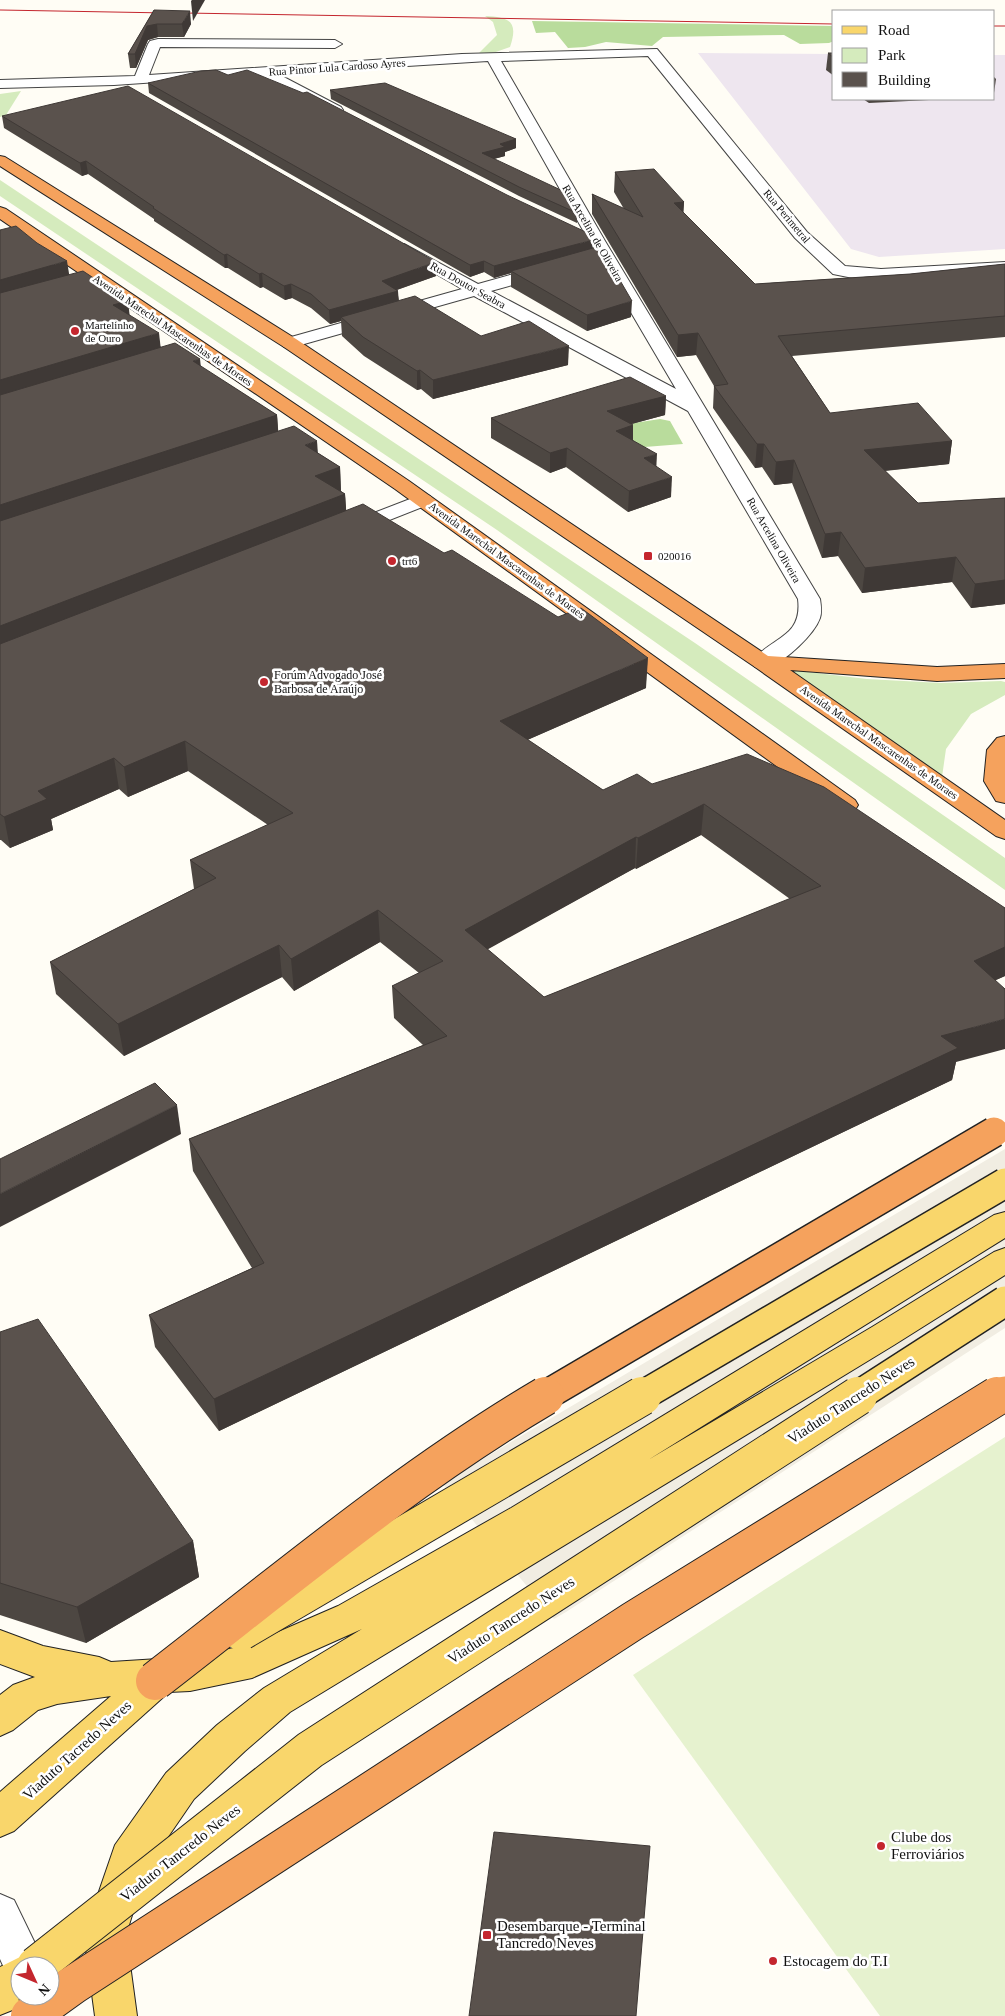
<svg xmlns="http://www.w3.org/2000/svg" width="1005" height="2016" viewBox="0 0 1005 2016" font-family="Georgia,serif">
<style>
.industrial{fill:#eee6ef}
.green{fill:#d5ebbd}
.forest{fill:#b9dc9c}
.pitch{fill:#e6f2cf}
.plaza{fill:#f1ede2}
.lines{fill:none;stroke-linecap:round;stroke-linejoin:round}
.minor-casing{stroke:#444;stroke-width:2}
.major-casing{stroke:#222;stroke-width:2}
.highway-casing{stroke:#222;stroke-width:2}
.minor{fill:#fff;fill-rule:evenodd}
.major{fill:#f9d66b;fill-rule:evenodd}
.highway{fill:#f5a25d;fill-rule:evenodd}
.tram{stroke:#c4262e;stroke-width:1}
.major-bridge-far1-casing{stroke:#222;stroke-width:32;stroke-linecap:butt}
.major-bridge-casing{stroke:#222;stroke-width:40;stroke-linecap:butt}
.highway-bridge-far1-casing{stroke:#222;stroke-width:32;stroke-linecap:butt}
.highway-bridge-casing{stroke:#222;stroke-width:40;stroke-linecap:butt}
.major-bridge-far1{stroke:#f9d66b;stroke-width:29}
.major-bridge{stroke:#f9d66b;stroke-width:38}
.highway-bridge-far1{stroke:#f5a25d;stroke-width:29}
.highway-bridge{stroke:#f5a25d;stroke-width:38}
.wall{fill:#4d4742;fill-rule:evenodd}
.shaded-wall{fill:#3f3936}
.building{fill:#5a524d;stroke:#3f3936;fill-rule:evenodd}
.poi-dot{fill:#c4262e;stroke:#fff;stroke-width:2}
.labels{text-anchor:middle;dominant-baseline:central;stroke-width:5;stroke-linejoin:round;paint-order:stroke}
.far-street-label{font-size:11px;fill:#111;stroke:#fff}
.far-poi-label{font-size:11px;fill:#111;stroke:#fff;text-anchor:start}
.poi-label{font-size:12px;fill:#111;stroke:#fff;text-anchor:start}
.near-street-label{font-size:15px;fill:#111;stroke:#fff}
.near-poi-label{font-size:15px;fill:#111;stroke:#fff;text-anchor:start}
</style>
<rect width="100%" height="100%" fill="#fffdf5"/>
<polygon class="industrial" points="698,53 834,54 834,99 994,99 994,55 1005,55 1005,249 879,257 851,249"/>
<g class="green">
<path d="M485,16C509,17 519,21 510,47L490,54L479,53L497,35L493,22Z"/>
<polygon points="21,91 6,115 0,117 0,94"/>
<polygon points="0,180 695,643 1005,858 1005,890 497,530 0,196"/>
<polygon points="783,669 867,679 941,683 1001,681 1005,682 1005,695 971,714 946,749 942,777"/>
</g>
<g class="forest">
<polygon points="532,21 834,26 834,41 829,43 800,44 784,35 663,37 652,46 606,42 585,47 568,48 555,32 536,33"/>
<polygon points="660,419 670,421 683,444 619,449 618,431 634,423"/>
</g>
<polygon class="pitch" points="1005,1437 1005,2016 880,2016 633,1675 761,1592"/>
<polygon class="plaza" points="1005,1149 1005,1328 566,1612 554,1619 442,1483"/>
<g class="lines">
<defs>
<g id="minor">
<path d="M158,39L335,40L342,44L335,48L160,47L149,75L462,54L657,49L807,232L845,266L881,269L1005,262V272L881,279L853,278L833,274L795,238L648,56L501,61L605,241L820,599C821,606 822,612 820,618C814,635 786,660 770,667C765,669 761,668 755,667L752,662C769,637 803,639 798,599L688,411L474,296L290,348L284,347L281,343L284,339L462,289L398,252L396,249L398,246L404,244L478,284L546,265L552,266L554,270L552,274L491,291L676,389L589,241L488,61L278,74L341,107L343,110L341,113L336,114L259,75L114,85L0,88V80L135,76L148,44L150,41Z"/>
<polygon points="423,494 430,496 433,500 430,504 354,534 347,536 340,534 337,530 340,526"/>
<polygon points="0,1894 14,1900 46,1966 20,1966 20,1985 10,1981 0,1959"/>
</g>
<g id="major">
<polygon points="1005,1212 1005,1238 648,1460 872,1327 994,1252 1005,1248 1005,1275 894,1345 290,1712 245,1751 194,1799 146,1869 126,1935 137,2016 95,2016 84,1935 115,1845 166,1773 217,1725 264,1688 362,1629 252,1678 190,1691 169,1692 14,1831 0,1837 0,1792 111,1696 57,1704 38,1710 13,1730 0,1736 0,1695 13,1685 35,1677 0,1664 0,1630 43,1646 99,1657 111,1662 190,1657 248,1645 338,1606 511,1508 994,1215"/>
<polygon points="20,1957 35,1963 36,1966 20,1966 20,1996 31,1996 15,2009 0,2015 0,1967"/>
</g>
<g id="highway">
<polygon points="0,156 5,157 296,339 768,656 937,667 1005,664 1005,678 937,681 790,670 1005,820 1005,839 996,836 755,667 284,347 0,166"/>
<polygon points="0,207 6,209 409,481 855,800 858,805 855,810 846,812 837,810 395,489 0,219"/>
<polygon points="1005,736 1005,803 996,801 984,781 987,750 997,738"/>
</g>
</defs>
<use href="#minor" class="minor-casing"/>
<use href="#major" class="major-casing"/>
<use href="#highway" class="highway-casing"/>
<use href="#minor" class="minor"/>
<use href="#major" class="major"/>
<use href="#highway" class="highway"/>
<g class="tram">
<polyline points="0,10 167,13"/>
<polyline points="185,13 834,24"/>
<polyline points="994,26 1005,26"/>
</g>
<defs>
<g id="major-bridge-far1">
<polyline points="640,1397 1005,1183"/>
<polyline points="856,1397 1005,1301"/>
</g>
<g id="major-bridge">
<polyline points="241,1631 642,1396"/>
<polyline points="36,1966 310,1750 858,1396"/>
</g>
<g id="highway-bridge-far1">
<polyline points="543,1397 994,1132"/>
<polyline points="995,1397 1005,1391"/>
</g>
<g id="highway-bridge">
<path d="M155,1681C282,1583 406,1478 545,1396"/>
<polyline points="30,2016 73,1985 633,1621 997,1396"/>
</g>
</defs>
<use href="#major-bridge-far1" class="major-bridge-far1-casing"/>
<use href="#major-bridge" class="major-bridge-casing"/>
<use href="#highway-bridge-far1" class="highway-bridge-far1-casing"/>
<use href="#highway-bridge" class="highway-bridge-casing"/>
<use href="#major-bridge-far1" class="major-bridge-far1"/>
<use href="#major-bridge" class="major-bridge"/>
<use href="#highway-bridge-far1" class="highway-bridge-far1"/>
<use href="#highway-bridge" class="highway-bridge"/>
</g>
<g class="wall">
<polygon points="154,10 191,24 184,37 158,37 148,40 136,68 130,68 128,54"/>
<polygon points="828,53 834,53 834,76 826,70"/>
<polygon points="994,77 996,79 994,93"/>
<polygon points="148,83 592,248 631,317 587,331 511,287 511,273 494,278 484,272 470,277 149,93"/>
<polygon points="330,90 516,139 516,148 505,152 505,156 494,159 577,213 577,223 519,196 331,99"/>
<polygon points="863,99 949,99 869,103"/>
<polygon points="2,116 436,276 397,290 399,301 481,336 568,365 433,399 421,389 417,390 364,356 342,336 341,321 330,324 311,308 292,298 285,300 263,287 260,288 228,268 225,268 154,221 154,219 88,174 82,176 4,128"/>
<polygon points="615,172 684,202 683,212 755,284 910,274 1005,264 1005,337 792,356 830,413 952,441 949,464 885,471 918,503 1005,498 1005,604 971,608 952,582 862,593 838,556 822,558 792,483 774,485 762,467 755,468 713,408 714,386 696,355 677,357 592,214 592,194 624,209 614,192"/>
<path d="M0,230L69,275L128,301L129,315L161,347L201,367L277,415L278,431L318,453L340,467L341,491L345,494L346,510L646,688L527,740L603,790L652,784L1005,908V976L996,980L956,1062L952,1080L219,1431L155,1347L149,1315L252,1268L193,1171L189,1139L423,1045L394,1018L392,986L419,973L380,942L294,991L282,977L124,1056L56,994L50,962L194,889L190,860L268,825L188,771L128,797L119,789L51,819L53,830L10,848L1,840H0ZM701,835L790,899L544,997L487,949L635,868L636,869Z"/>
<polygon points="666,396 665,415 631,424 633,440 656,467 671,497 628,512 566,467 550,473 491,438 491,418"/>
<polygon points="0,1332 193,1541 199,1577 86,1643 0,1615"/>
</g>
<g class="shaded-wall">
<polygon points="192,0 205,0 193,21 191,1"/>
<polygon points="190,11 191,24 184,37 182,24"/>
<polygon points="157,24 158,37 148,40 136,68 135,54 147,26"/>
<polygon points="516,139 516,148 505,152 505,156 482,162 482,153 500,144"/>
<polygon points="86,161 88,174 82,176 80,163"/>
<polygon points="684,202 683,222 674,203"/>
<polygon points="593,240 592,251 511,271 511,273 494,278 494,266"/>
<polygon points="227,254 228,268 225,268 224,255"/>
<polygon points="67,261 71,286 0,307 0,280"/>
<polygon points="484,261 484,272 470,277 470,265"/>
<polygon points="436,262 436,276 382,295 382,281"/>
<polygon points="262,273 263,287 260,288 259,274"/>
<polygon points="291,284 292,298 285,300 284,286"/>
<polygon points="398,291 399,305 341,317 341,321 330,324 329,310"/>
<polygon points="128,301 131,327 113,305"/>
<polygon points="632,301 631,317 587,331 587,315"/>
<polygon points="159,333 162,359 0,408 0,380"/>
<polygon points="698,333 696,355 677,357 678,335"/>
<polygon points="569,346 568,365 433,399 433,380"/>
<polygon points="200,359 203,385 193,361"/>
<polygon points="420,370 421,389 417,390 417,371"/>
<polygon points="666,396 665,415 606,431 607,411"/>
<polygon points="277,415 279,442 0,535 0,505"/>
<polygon points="633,425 633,445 616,431"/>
<polygon points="317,441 319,468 305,445"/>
<polygon points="952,441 949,464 861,473 864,450"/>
<polygon points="757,444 764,444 762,467 755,468"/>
<polygon points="567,448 566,467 550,473 550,453"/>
<polygon points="657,454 656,473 644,458"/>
<polygon points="794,460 792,483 774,485 776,462"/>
<polygon points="340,467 341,495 315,476"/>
<polygon points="672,477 671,497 628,512 629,491"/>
<polygon points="345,494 347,522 0,658 0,626"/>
<polygon points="841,532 838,556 822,558 825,534"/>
<polygon points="956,557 952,582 862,593 865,568"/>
<polygon points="1005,580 1005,604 971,608 975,584"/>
<polygon points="648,658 646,688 500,752 500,721"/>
<polygon points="185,741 188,771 128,797 124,767"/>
<polygon points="114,758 119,789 51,819 53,830 10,848 4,817 38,791"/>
<polygon points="704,804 701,835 636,869 638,838"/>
<polygon points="636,837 635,868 465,962 465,930"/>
<polygon points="378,910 380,942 294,991 291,959"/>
<polygon points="279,945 282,977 124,1056 118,1024"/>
<polygon points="1005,947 1005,976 968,992 974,961"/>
<polygon points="1005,1019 1005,1049 956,1062 952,1080 219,1431 214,1399 941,1036"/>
<polygon points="177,1105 181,1134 0,1227 0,1194"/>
<polygon points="193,1541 199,1577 86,1643 77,1607"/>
</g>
<g class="building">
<polygon points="154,10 190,11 182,24 157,24 147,26 135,54 128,54"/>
<polygon points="828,53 834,53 834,58"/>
<polygon points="216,70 228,75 247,70 303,93 307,92 507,195 590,234 593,240 494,266 484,261 470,265 148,83 201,71"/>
<polygon points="385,83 516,139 500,144 505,147 482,153 565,192 577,213 519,187 330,90"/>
<polygon points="128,86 436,262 382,281 398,291 329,310 311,294 291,284 284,286 262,273 259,274 227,254 224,255 153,208 154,207 86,161 80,163 2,116"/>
<polygon points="654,169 684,202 674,203 755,284 910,274 1005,264 1005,316 778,336 830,413 918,403 952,441 864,450 918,503 1005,498 1005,580 975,584 956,557 865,568 841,532 825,534 794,460 776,462 764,444 757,444 714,386 728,384 698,333 678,335 592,194 643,217 615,172"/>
<polygon points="16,226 37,243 67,261 0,280 0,230"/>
<polygon points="600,246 632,301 587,315 511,271"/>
<polygon points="83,271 128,301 113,305 159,333 0,380 0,293"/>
<polygon points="415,296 481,336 529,321 569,346 433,380 420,370 417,371 363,337 341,317"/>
<polygon points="175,343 200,359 193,361 277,415 0,505 0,395"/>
<polygon points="630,377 666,396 607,411 633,425 616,431 657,454 644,458 672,477 629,491 567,448 550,453 491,418"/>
<polygon points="294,426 317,441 305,445 340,467 315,476 345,494 0,626 0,521"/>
<path d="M363,504L444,553L452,550L558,617L581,608L648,658L500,721L603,790L637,774L652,784L747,754L824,787L1005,908V947L974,961L1005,989V1019L941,1036L958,1048L214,1399L149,1315L264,1263L189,1139L447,1036L392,986L443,961L378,910L291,959L279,945L118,1024L50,962L216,878L190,860L293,813L185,741L124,767L114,758L38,791L47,799L4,817L0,814V644ZM704,804L821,886L544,997L465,930L636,837L638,838Z"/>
<polygon points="155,1083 177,1105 0,1194 0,1159"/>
<polygon points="38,1319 193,1541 77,1607 0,1583 0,1332"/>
<polygon points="494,1832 650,1846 636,2016 469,2016"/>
</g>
<g class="poi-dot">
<circle cx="75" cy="331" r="5"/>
<rect x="643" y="551" width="10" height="10" rx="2.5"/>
<circle cx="392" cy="561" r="5"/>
<circle cx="264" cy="682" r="5"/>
<circle cx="881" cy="1846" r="5"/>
<rect x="482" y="1930" width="10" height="10" rx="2.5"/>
<circle cx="773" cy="1961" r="5"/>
</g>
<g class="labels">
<g class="far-street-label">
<text transform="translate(337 67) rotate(-4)">Rua Pintor Lula Cardoso Ayres</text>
<text transform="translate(787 216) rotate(50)">Rua Perimetral</text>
<text transform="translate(593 233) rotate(60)">Rua Arcelina de Oliveira</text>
<text transform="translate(468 285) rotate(29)">Rua Doutor Seabra</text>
<text transform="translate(173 330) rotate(34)">Avenida Marechal Mascarenhas de Moraes</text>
<text transform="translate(774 540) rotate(60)">Rua Arcelina Oliveira</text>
<text transform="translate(507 560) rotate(36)">Avenida Marechal Mascarenhas de Moraes</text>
<text transform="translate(879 742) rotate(35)">Avenida Marechal Mascarenhas de Moraes</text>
</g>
<g class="far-poi-label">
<text x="85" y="325">Martelinho<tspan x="85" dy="13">de Ouro</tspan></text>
<text x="658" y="556">020016</text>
<text x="402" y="561">trt6</text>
</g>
<g class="poi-label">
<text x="274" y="675">Forúm Advogado José<tspan x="274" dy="14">Barbosa de Araújo</tspan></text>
</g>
<g class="near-street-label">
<text transform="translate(851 1400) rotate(-33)">Viaduto Tancredo Neves</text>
<text transform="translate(511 1620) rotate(-33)">Viaduto Tancredo Neves</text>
<text transform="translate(77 1750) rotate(-42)">Viaduto Tacredo Neves</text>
<text transform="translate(180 1853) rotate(-38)">Viaduto Tancredo Neves</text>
</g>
<g class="near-poi-label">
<text x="891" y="1837">Clube dos<tspan x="891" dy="17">Ferroviários</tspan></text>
<text x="497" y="1926">Desembarque - Terminal<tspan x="497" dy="17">Tancredo Neves</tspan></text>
<text x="783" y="1961">Estocagem do T.I</text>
</g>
</g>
<rect x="832" y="10" width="162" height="90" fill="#ffffff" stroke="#a0a0a0"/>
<rect x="842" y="26" width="25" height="8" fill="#f9d66b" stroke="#a0a0a0"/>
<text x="878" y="35" font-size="15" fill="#111111">Road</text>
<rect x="842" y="48" width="25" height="15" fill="#d5ebbd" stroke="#a0a0a0"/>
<text x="878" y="60" font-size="15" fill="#111111">Park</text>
<rect x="842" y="72" width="25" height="15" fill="#5a524d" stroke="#a0a0a0"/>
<text x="878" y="85" font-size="15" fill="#111111">Building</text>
<g transform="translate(35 1981) rotate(134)"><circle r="24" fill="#ffffff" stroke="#a0a0a0"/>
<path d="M0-4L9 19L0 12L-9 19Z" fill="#c4262e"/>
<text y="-8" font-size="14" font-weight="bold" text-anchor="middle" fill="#111111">N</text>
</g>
</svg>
